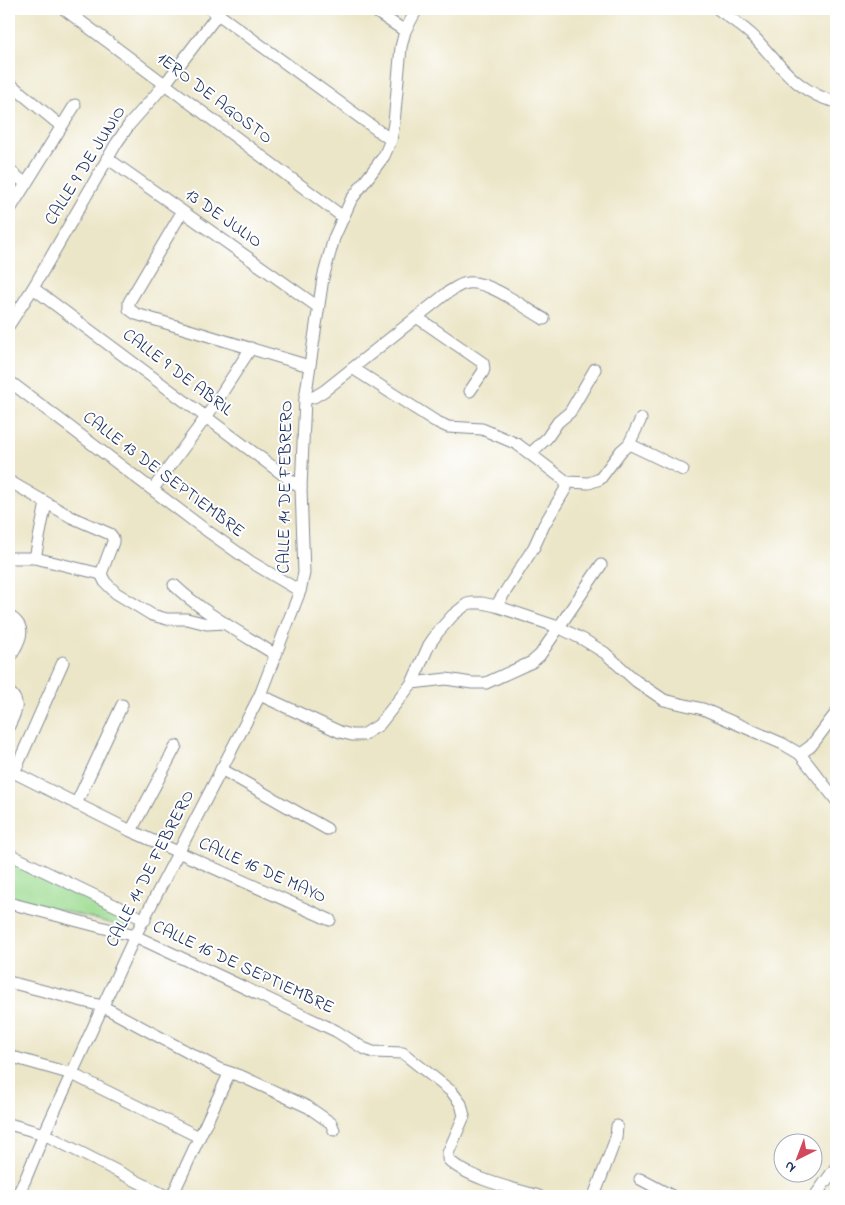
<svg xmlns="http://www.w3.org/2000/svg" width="845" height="1205" viewBox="0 0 845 1205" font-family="'Indie Flower',sans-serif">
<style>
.green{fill:#9cdb91;stroke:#5c8578}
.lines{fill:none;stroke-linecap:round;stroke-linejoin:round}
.minor-casing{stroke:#848a93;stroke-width:13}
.minor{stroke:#fff;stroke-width:11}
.labels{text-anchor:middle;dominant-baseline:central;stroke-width:4;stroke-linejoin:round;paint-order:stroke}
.street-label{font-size:18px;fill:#1b2f5e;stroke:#fff}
</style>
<rect width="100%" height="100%" fill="#fff"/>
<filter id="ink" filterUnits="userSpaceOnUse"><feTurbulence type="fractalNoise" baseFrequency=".02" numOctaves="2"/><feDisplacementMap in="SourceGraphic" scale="10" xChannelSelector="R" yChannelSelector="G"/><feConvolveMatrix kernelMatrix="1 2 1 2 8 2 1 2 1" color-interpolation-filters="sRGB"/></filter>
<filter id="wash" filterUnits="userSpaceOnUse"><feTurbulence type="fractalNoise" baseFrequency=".0096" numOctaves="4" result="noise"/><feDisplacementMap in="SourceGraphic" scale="20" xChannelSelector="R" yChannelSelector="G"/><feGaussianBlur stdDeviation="1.12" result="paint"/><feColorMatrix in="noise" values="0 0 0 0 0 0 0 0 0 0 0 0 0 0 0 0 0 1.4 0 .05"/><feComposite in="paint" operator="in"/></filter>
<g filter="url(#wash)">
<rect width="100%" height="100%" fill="#ece6c8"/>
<polygon class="green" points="9,861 115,909 131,929 9,896"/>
</g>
<g filter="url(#ink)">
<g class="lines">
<defs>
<g id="minor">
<polyline points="64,9 343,217"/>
<polyline points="211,9 391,140"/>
<polyline points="372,9 405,31"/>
<path d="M718,9C730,18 744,27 755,38C780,65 798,93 836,102"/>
<polyline points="9,83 61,126"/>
<polyline points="107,158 318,307"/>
<polyline points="9,170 25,183"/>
<polyline points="9,211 75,105"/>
<polyline points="182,212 129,302 129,309 136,314 309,366"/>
<polyline points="33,288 301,488"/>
<polyline points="418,318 483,363 484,369 483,372 470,391"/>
<polyline points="9,325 33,288 116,144 129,125 165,84 218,14 220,9"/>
<polyline points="354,369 435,421 448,427 482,429 517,444 567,482 589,483 600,479 621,451 629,444 641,419"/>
<polyline points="9,381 199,525 251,562 300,591"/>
<path d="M305,399L314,397L324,391L447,293C454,289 459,284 468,283C488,280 525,308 544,319"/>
<polyline points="629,444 683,470"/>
<polyline points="531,453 547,438 558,422 570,412 595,369"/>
<polyline points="9,481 71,517 110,534 113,538 113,542 101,574 105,582 116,593 152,615 167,619 187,619 207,624 225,623"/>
<polyline points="153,489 207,416 251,348"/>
<polyline points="9,558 35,558 101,574"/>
<polyline points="35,558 46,503"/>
<path d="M174,585C203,613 241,633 276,655"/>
<polyline points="496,606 534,547 544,525 566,488 567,482"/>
<path d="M9,616C31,629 17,643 9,660"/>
<polyline points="412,683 446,679 472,683 486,683 532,662 540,655 601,565"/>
<path d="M9,692C22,703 15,713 9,726"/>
<polyline points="260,695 340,732 352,735 363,735 379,725 412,683 429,645 438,632 453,615 467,604 472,603 482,603 496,606 558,627 584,640 605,653 636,681 664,700 703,709 783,744 800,754 836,800"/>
<polyline points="800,754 811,746 836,713"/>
<polyline points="221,769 327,829"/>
<polyline points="9,770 131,831 330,920"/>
<polyline points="14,773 63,662"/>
<polyline points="76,804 122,705"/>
<polyline points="131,831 176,746"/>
<polyline points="9,854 145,920"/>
<path d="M9,903L135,936L336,1031L363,1048L373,1052L403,1053L452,1092L461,1104L464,1116L448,1153V1159C466,1178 514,1189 539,1196"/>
<polyline points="9,982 102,1006 219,1069 243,1077 308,1107 331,1123 334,1130"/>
<polyline points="9,1056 72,1074 199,1137"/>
<polyline points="9,1124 44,1134 166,1196"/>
<polyline points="640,1179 672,1196"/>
<polyline points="17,1196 25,1180 44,1134 135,936 260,695 300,591 304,573 301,488 305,399 323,278 334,238 351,200 384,156 391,140 394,123 401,47 405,31 417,9"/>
<polyline points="172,1196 229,1074"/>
<polyline points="594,1196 616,1138 617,1126"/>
<polyline points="815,1196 836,1167"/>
</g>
</defs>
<use href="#minor" class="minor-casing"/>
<use href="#minor" class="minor"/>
</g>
</g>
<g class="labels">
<g class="street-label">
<text transform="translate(214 99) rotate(37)">1ERO DE AGOSTO</text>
<text transform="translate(86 166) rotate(-58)">CALLE 9 DE JUNIO</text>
<text transform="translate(223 219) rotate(35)">13 DE JULIO</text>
<text transform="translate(177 373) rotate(37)">CALLE 9 DE ABRIL</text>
<text transform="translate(163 475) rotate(37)">CALLE 13 DE SEPTIEMBRE</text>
<text transform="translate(286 487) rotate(-89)">CALLE 14 DE FEBRERO</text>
<text transform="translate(151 869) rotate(-63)">CALLE 14 DE FEBRERO</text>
<text transform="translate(262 871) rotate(24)">CALLE 16 DE MAYO</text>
<text transform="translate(243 968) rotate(25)">CALLE 16 DE SEPTIEMBRE</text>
</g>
</g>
<rect width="845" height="1205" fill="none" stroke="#fff" stroke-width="30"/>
<g transform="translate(798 1158) rotate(222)"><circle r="24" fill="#ffffff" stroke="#a4acbf"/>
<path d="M0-4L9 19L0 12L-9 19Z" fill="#d1495b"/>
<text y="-8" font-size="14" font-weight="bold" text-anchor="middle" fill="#1b2f5e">N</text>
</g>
</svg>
